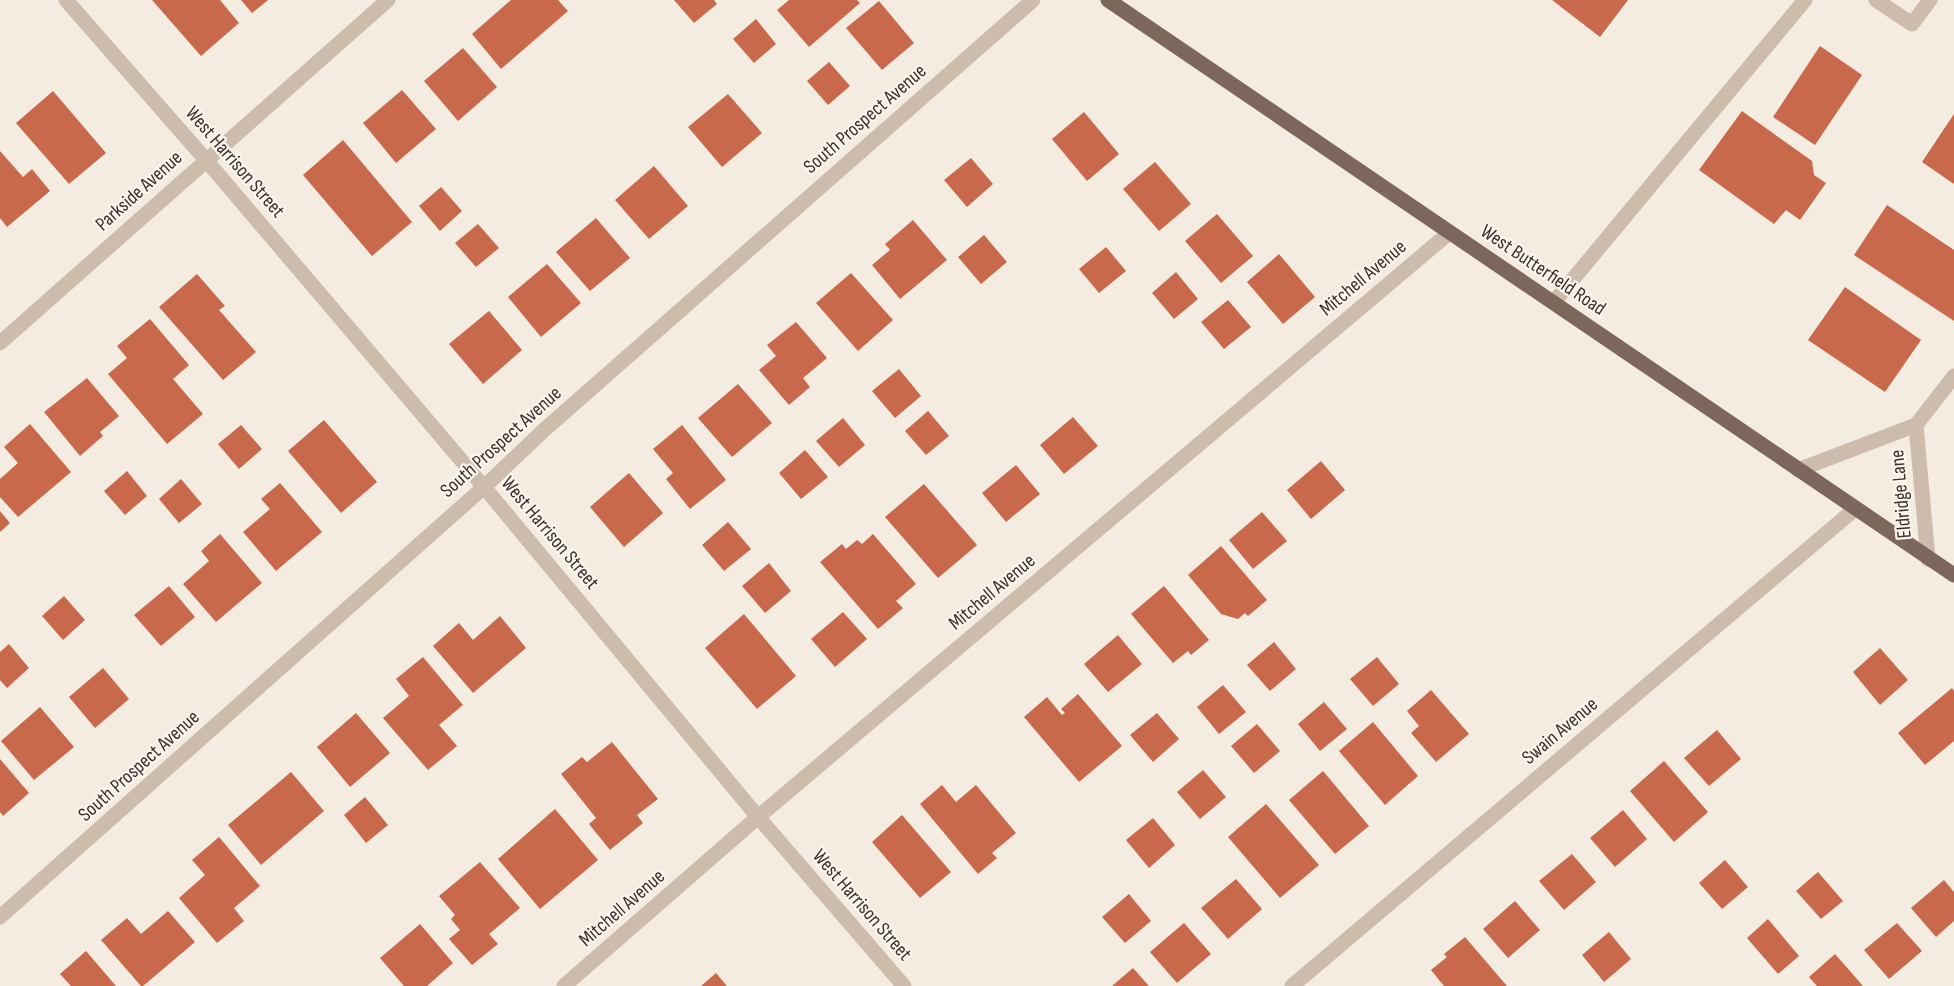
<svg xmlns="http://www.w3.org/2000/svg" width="1954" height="986" viewBox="0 0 1954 986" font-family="'Sofia Sans Condensed',sans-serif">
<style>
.building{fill:#c8694b}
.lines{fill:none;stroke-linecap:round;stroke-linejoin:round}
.minor{stroke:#cdbbac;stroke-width:15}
.major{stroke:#7d675c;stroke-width:15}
.labels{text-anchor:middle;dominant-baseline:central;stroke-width:4.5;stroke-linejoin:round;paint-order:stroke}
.street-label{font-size:20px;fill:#3b302b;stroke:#fbf5ee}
</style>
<rect width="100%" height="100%" fill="#f4ebe1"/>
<g class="building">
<polygon points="152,0 220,0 239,23 201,56"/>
<polygon points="241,0 268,0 252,13"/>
<polygon points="511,0 558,0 568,11 501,69 472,34"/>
<polygon points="674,0 714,0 717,4 694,23"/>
<polygon points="789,0 857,0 860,3 809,47 777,10"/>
<polygon points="1552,0 1628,0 1600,37"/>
<polygon points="879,1 914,43 882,70 846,28"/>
<polygon points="756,19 776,44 754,63 733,39"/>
<polygon points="1820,46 1862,75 1815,145 1773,117"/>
<polygon points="463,48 497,87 458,121 424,81"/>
<polygon points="829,62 850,86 828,105 807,81"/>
<polygon points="402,90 436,129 396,163 363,123"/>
<polygon points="53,91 106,153 69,184 16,123"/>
<polygon points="728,94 762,133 722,167 688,127"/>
<polygon points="1742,111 1812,161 1814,175 1826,183 1800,220 1786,210 1774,224 1699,170"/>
<polygon points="1084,112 1119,154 1087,181 1052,139"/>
<polygon points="1954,114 1954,184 1922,162"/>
<polygon points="343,140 412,222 372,256 303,175"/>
<polygon points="0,151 23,177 32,169 50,191 7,227 0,218"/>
<polygon points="971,158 993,184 967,207 944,180"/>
<polygon points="1155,162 1191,204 1159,231 1123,189"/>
<polygon points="654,166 688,206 649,239 615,200"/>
<polygon points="441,187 462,211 440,231 419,206"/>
<polygon points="1887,205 1954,250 1954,321 1854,255"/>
<polygon points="1217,214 1253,256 1221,283 1185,241"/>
<polygon points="596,218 630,258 590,291 556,252"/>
<polygon points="913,220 947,260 900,299 872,265 890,250 885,244"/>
<polygon points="478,224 499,248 476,267 455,243"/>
<polygon points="984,235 1007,262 981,284 958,257"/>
<polygon points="1106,247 1126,271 1099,293 1079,269"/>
<polygon points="1279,254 1315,297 1283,324 1247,282"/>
<polygon points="547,264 581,303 541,337 508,297"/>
<polygon points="1176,272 1198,299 1174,319 1152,293"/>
<polygon points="851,273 893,320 858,351 816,303"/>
<polygon points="197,274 225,306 219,310 256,352 223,380 159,307"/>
<polygon points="1845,287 1921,340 1885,392 1808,340"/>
<polygon points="1228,300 1251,327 1224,349 1201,322"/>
<polygon points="489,311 522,350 483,384 449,344"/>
<polygon points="150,319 189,365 173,379 203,414 167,444 108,374 127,358 117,346"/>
<polygon points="796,322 827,358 803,378 810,387 789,405 759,370 776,356 767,345"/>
<polygon points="899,369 921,396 895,418 872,391"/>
<polygon points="87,378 119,416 100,432 103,436 80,456 44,412"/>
<polygon points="738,384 772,423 732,457 698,418"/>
<polygon points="928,411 949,436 926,455 905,431"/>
<polygon points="1073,417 1098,446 1064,474 1040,445"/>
<polygon points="843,418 865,445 839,467 816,441"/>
<polygon points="324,420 377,482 341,513 288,451"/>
<polygon points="30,424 71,472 18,517 0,497 0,479 18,463 4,447"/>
<polygon points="241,425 262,449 239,469 218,444"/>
<polygon points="682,425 726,480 690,509 666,479 673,473 653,449"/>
<polygon points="805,450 828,477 801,499 779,473"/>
<polygon points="1321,461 1345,490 1311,519 1287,490"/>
<polygon points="1016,465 1040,494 1006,522 982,493"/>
<polygon points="127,471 147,496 125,515 104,491"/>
<polygon points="629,473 663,513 624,547 590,507"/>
<polygon points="181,479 202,504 179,523 159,499"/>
<polygon points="280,483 322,532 276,571 243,532 270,509 261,499"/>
<polygon points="924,484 977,545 938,578 885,517"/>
<polygon points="0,511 10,523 0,532"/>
<polygon points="1262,512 1287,541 1253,569 1229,540"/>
<polygon points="728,522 751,549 724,571 702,545"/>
<polygon points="220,534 262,583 216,622 183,584 209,561 201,551"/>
<polygon points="873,534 916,584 896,601 903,608 878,629 820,562 842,544 846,549 857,540 862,544"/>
<polygon points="1221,546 1267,600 1248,616 1245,613 1238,619 1221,614 1188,575"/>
<polygon points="769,563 791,591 765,613 742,586"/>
<polygon points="169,586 195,617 161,646 134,615"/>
<polygon points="1164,586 1209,640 1191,655 1188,651 1173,663 1131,614"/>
<polygon points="64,596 85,620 63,640 42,616"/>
<polygon points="843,612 867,639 835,667 811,639"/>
<polygon points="744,614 796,676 757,709 705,648"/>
<polygon points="500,616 526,648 473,693 433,646 459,623 473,640"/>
<polygon points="1118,635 1142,664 1108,692 1084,664"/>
<polygon points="1274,642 1296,669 1270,691 1247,665"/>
<polygon points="9,644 29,668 7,688 0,680 0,652"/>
<polygon points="1880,648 1908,680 1880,705 1853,672"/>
<polygon points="423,657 463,705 439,725 457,746 428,770 383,718 409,696 396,679"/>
<polygon points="1377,657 1399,684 1373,706 1350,679"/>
<polygon points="103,668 129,699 95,728 69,697"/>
<polygon points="1223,685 1246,712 1219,734 1197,707"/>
<polygon points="1952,688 1954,691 1954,741 1925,765 1898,733"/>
<polygon points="1431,690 1469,734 1436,762 1411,733 1419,726 1407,711"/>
<polygon points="1078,694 1122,746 1079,782 1024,717 1047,697 1062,715 1065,713 1061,709"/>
<polygon points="1324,702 1347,729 1320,751 1298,724"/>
<polygon points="40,707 74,747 34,780 1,741"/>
<polygon points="356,713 390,753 350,787 317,747"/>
<polygon points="1157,713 1179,739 1153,762 1130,735"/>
<polygon points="1373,722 1418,776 1385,805 1339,751"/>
<polygon points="1257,724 1280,751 1254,773 1231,746"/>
<polygon points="1717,730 1741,759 1709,786 1684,758"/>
<polygon points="612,742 658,799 637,815 643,823 610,850 589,824 596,818 561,774 582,757 587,762"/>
<polygon points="0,759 29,793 3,816 0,812"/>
<polygon points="1664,761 1708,812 1674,842 1630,791"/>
<polygon points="1203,770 1226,797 1200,819 1177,792"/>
<polygon points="1323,771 1369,826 1335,854 1289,800"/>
<polygon points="291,772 324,811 261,865 228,825"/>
<polygon points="942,785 956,802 976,785 1016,833 992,853 997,858 978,874 920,804"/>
<polygon points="365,797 388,825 366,843 344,815"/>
<polygon points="1266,804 1319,865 1280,898 1228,837"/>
<polygon points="555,809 598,860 540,909 498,859"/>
<polygon points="1623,810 1647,839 1615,867 1590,838"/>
<polygon points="902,815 951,872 920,898 872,842"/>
<polygon points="1153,818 1175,845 1149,868 1126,840"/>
<polygon points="219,837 260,886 234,908 244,921 217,943 179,898 205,875 192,860"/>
<polygon points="1572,854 1596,882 1564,910 1539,881"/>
<polygon points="1725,860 1748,887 1722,909 1699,883"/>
<polygon points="480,862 520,908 489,934 498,944 472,965 449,939 460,930 451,919 455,915 439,896"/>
<polygon points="1818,872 1843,901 1821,919 1796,891"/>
<polygon points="1236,879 1262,909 1228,939 1201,908"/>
<polygon points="1944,880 1954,892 1954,921 1936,937 1911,908"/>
<polygon points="1129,894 1151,921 1125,943 1102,917"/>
<polygon points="1515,901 1540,930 1508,958 1483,929"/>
<polygon points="168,911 195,942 143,986 141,986 101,940 127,918 141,934"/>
<polygon points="1768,919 1799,956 1778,974 1747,938"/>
<polygon points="1184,923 1211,954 1177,983 1150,952"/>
<polygon points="1897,923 1922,951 1889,979 1864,950"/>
<polygon points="420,924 453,963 427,986 404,986 380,958"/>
<polygon points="1609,932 1631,959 1604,982 1582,955"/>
<polygon points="1465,937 1507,986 1444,986 1431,970 1447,957 1444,954"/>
<polygon points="86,951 116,986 71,986 60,974"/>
<polygon points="1835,954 1863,986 1817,986 1809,977"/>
<polygon points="1133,968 1149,986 1112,986"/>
<polygon points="716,973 727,986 701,986"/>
</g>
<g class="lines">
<g class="minor">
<polyline points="66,0 206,160 484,487 758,817 904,986"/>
<polyline points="1876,0 1912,24 1930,0"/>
<polyline points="1554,302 1805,0"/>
<polyline points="0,343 388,0"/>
<polyline points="1916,425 1928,559"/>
<polyline points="1798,470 1916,425 1954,376"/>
<polyline points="0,917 484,487 543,431 1033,0"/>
<polyline points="564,986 758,817 1449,233"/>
<polyline points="1292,986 1855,509"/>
</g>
<polyline class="major" points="1108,0 1954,575"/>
</g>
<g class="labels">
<g class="street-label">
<text transform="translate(865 119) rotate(-41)">South Prospect Avenue</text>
<text transform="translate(235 162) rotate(49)">West Harrison Street</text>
<text transform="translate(139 191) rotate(-42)">Parkside Avenue</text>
<text transform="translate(1543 270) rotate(34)">West Butterfield Road</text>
<text transform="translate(1363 278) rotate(-40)">Mitchell Avenue</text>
<text transform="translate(501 442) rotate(-42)">South Prospect Avenue</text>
<text transform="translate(1901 494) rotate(-95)">Eldridge Lane</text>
<text transform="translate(550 533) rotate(50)">West Harrison Street</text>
<text transform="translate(992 592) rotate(-40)">Mitchell Avenue</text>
<text transform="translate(1560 731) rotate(-40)">Swain Avenue</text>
<text transform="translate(139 766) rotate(-42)">South Prospect Avenue</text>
<text transform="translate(862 905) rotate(49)">West Harrison Street</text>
<text transform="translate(622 908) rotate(-41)">Mitchell Avenue</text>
</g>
</g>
</svg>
